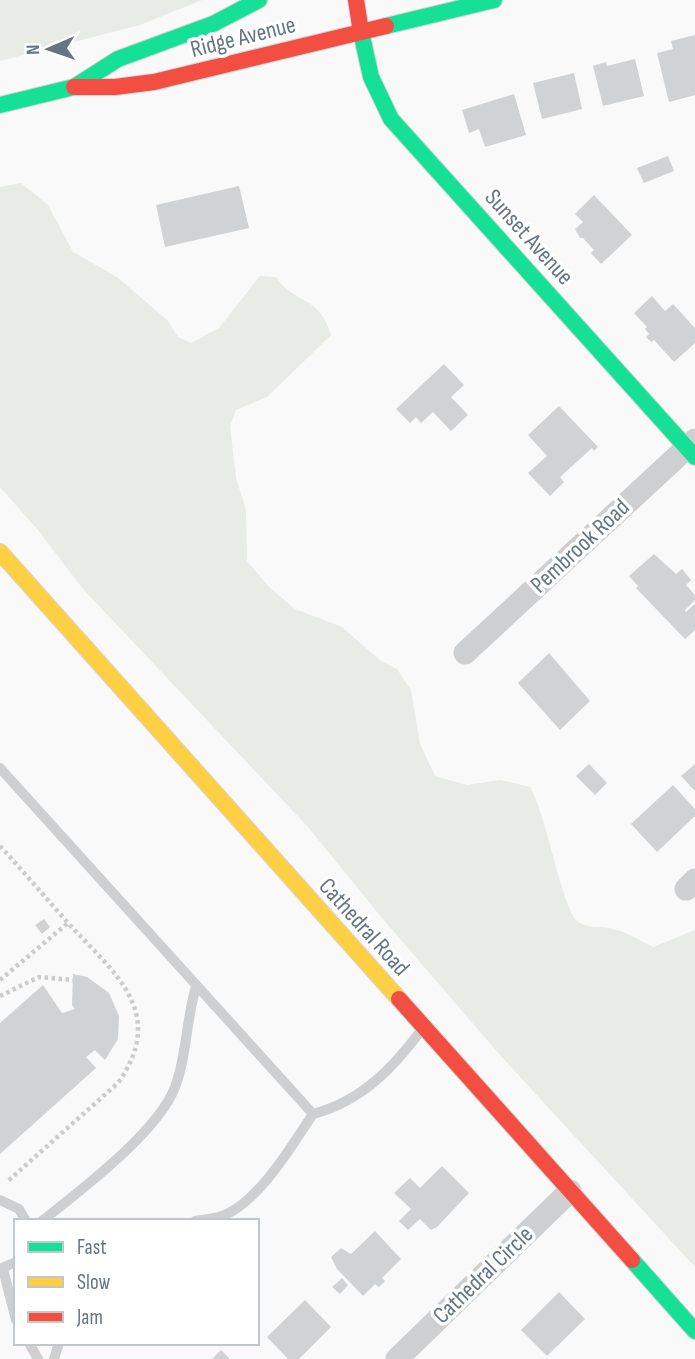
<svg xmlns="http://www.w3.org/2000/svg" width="695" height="1359" viewBox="0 0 695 1359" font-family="'Sofia Sans Condensed',sans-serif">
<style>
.green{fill:#e8ebe6}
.building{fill:#d0d2d3}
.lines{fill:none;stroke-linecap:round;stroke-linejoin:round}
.fast-casing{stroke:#d5d6d7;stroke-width:18}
.slow-casing{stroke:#d5d6d7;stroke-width:18}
.jam-casing{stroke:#d5d6d7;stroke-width:18}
.path{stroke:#cbcccd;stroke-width:4.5;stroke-dasharray:3.5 3.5;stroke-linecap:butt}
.lane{stroke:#cecfd0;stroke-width:10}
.street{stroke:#cecfd0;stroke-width:23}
.fast{stroke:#16e098;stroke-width:16}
.slow{stroke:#ffcf43;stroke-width:16}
.jam{stroke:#f24e42;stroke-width:16}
.labels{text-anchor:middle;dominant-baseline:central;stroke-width:7;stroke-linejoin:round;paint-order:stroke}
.street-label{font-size:24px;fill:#657683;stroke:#fff}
</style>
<rect width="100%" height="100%" fill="#f9f9f9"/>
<g class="green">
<polygon points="0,0 202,0 140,25 0,61"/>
<path d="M21,183L48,205L73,252L117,277L168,321L178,337L191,343L219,328L260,276L276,277C296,306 319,294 331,335L267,397L236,410L230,426L236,478L246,510L247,561L269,587L295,609L342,627L381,661L397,669L411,690L420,744L435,776L467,785L500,780L530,787C546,813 563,912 578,922C590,929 597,926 609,928C625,931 639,940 653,947L695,930V1267L500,1055L382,918L308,827L83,589L38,530L0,487V187Z"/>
</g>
<g class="building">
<polygon points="695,35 695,95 669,102 657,53 673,49 671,41"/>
<polygon points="635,59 644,96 603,106 593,66 606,62 607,66"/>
<polygon points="574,73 582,109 542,119 533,83"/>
<polygon points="514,94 526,135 485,147 479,129 469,133 462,110"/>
<polygon points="668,156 674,171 644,183 637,168"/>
<polygon points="239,186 249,228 165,247 156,205"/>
<polygon points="594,195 632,235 601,264 591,253 594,250 583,238 580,238 575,229 583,222 575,214"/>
<polygon points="652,296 665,311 673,304 695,328 695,343 674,362 654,340 651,342 646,337 649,334 645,329 647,327 634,313"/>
<polygon points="444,364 464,385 451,397 468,415 451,431 433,412 421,423 416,417 410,423 396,409"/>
<polygon points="559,406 598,447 594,451 592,448 560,477 564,482 550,496 528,473 547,456 528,435"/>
<polygon points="654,554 676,574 682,569 691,580 686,585 695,595 695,600 685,610 686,612 695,604 695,630 685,639 636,588 638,586 629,576"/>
<polygon points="549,653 590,701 560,730 518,683"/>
<polygon points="589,764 607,783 595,795 576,776"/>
<polygon points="695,764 695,791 681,776"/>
<polygon points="673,785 695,809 695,816 657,852 631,824"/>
<polygon points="44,919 50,927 42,934 35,925"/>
<polygon points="73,974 87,977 109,993 119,1016 118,1039 105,1060 95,1050 86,1057 96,1068 0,1154 0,1023 43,985 62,1013 75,1009 72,1005"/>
<polygon points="442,1166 469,1193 437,1227 431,1230 420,1219 408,1230 399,1221 411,1209 394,1193 410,1178 420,1188"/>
<polygon points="375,1231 401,1259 382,1278 385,1281 379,1287 375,1284 363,1296 337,1269 331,1257 341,1248 351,1254"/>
<polygon points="342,1278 348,1285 340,1294 332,1287"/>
<polygon points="559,1292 585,1319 547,1356 521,1330"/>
<polygon points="305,1300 331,1327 299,1359 288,1359 267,1337"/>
<polygon points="221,1350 230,1359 212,1359"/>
</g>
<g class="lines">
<defs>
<g id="fast">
<polyline points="386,26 494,0"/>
<polyline points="361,32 371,77 391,119 695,457"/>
<polyline points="0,105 74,87 118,59 213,24 259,0"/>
<polyline points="632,1260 695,1331"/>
</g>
<polyline id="slow" points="0,552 399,999"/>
<g id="jam">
<polyline points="356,0 361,32"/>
<polyline points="74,87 115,87 154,82 386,26"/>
<polyline points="399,999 632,1260"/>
</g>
</defs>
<use href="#fast" class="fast-casing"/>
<use href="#slow" class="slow-casing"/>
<use href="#jam" class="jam-casing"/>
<g class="path">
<path d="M0,846C23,871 45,897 68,923C114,973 168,1012 118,1083L8,1181"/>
<polyline points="0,980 68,923"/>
<polyline points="0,996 39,977 73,980"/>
</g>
<g class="lane">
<path d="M0,768L313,1114C362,1101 393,1068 423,1028"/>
<polyline points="0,1200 19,1209 26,1221"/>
<path d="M42,1221C80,1191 159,1131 175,1087C187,1056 186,1019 196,987"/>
<path d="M195,1221C206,1219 217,1219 227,1214C261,1198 292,1145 313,1114"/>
<polyline points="0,1269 16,1262"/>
<polyline points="3,1269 16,1320"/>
<polyline points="29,1343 38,1359"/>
<polyline points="54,1359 59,1343"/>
</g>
<g class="street">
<polyline points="465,653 695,440"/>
<polyline points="686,889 695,880"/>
<polyline points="397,1359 570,1191"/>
</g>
<use href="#fast" class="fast"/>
<use href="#slow" class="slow"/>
<use href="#jam" class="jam"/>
</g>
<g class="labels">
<g class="street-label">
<text transform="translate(243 37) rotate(-14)">Ridge Avenue</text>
<text transform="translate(529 237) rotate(48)">Sunset Avenue</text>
<text transform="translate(580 546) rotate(-43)">Pembrook Road</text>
<text transform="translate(364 927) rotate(48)">Cathedral Road</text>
<text transform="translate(483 1275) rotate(-44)">Cathedral Circle</text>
</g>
</g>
<rect x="14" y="1219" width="245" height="126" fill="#ffffff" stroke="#c1c8cd" stroke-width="2"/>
<rect x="28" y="1242" width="35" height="10" fill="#16e098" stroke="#c1c8cd" stroke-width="2"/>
<text x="77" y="1254" font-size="21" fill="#657683">Fast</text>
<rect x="28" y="1277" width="35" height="10" fill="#ffcf43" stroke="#c1c8cd" stroke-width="2"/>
<text x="77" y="1289" font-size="21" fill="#657683">Slow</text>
<rect x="28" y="1312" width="35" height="10" fill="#f24e42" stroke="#c1c8cd" stroke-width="2"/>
<text x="77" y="1324" font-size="21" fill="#657683">Jam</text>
<g transform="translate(49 49) rotate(268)" stroke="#ffffff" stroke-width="5" paint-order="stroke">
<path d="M0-5L12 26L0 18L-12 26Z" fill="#657683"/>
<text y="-10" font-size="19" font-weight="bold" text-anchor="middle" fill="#657683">N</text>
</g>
</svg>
